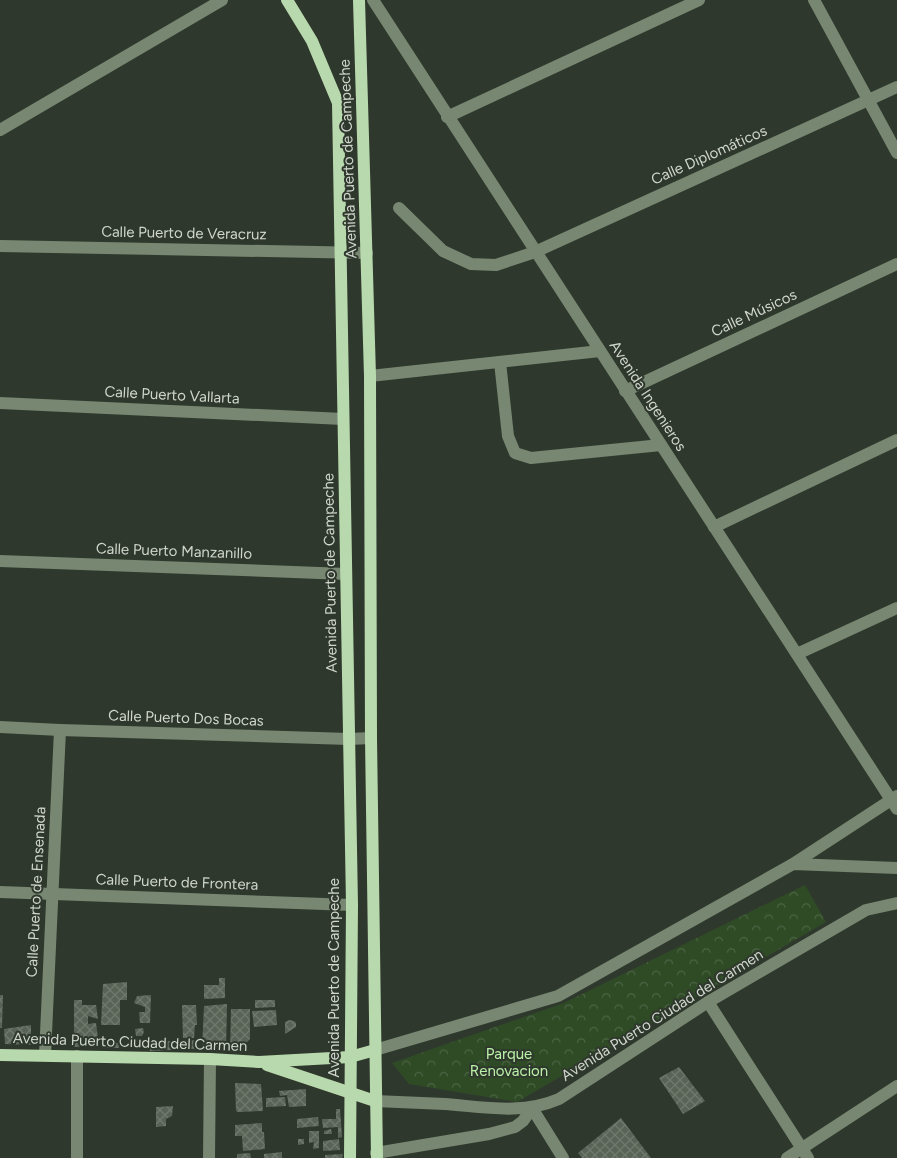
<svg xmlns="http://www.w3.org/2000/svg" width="897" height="1158" viewBox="0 0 897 1158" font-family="Figtree,sans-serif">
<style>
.forest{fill:url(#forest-crowns)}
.building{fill:url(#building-cross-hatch)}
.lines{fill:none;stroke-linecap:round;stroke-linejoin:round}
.minor{stroke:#778772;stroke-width:12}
.major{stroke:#b8d9ad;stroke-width:12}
.labels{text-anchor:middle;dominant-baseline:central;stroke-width:4;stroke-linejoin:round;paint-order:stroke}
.street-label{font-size:15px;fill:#d0d6ce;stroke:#2f382c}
.park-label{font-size:15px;fill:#bbf2a9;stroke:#2f382c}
</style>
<defs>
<pattern id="forest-crowns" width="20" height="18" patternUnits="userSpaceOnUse" patternTransform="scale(1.25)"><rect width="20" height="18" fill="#2f4b26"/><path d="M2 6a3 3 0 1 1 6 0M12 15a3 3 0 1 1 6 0" fill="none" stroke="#4c6444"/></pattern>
<pattern id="building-cross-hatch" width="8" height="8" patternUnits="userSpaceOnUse" patternTransform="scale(1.25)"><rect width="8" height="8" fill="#596356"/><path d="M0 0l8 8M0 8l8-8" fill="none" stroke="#70796d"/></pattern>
</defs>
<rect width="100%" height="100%" fill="#2f382c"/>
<polygon class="forest" points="805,885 826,922 517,1102 409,1084 392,1063 564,1003"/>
<g class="building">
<polygon points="219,978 225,978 225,998 204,999 204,985 219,985"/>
<polygon points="127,982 127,1000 120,1000 120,1025 101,1025 103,984"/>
<polygon points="0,995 3,995 2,1028 0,1028"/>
<polygon points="151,995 150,1023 140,1023 139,1012 145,1012 145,1007 134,1003 137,996"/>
<polygon points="74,1000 82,1000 82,1005 96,1005 98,1019 88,1016 88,1024 96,1023 99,1046 74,1047"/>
<polygon points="255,1000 275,1000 275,1007 255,1008"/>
<polygon points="227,1004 226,1051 202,1049 204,1006"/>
<polygon points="182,1005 196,1005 197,1025 195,1025 194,1038 183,1038"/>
<polygon points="231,1009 250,1009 250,1039 246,1043 245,1051 230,1052"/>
<polygon points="276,1010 277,1025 254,1027 252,1011"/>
<polygon points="289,1020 294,1021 296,1023 296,1027 285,1034 285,1022"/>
<polygon points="31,1025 31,1045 5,1044 4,1029"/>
<polygon points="143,1028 144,1032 142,1036 136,1036 135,1029"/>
<polygon points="195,1040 196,1049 179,1049 179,1041"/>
<polygon points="171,1041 172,1050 150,1051 150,1042"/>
<rect x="102" y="1043" width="17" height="5"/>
<polygon points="679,1067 705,1101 683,1114 659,1078"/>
<polygon points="235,1083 261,1084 263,1111 238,1112 236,1111"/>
<polygon points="306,1089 306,1106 289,1107 287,1095 280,1096 279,1091"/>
<polygon points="285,1097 286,1106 266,1107 266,1098"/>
<polygon points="173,1106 172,1116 166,1119 166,1126 156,1127 156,1107"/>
<polygon points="336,1109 340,1109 342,1137 338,1138 338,1127 323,1128 322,1119 336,1119"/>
<polygon points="318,1117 319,1126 297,1128 297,1119"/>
<polygon points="621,1118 651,1158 582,1158 578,1153"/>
<polygon points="262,1123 262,1132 264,1132 265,1149 243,1151 242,1136 235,1136 235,1125"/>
<polygon points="331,1129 332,1134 324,1134 324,1131"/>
<polygon points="309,1131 319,1131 319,1148 313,1149 314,1142 309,1143"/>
<polygon points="298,1139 304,1139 304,1144 298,1145"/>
<polygon points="339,1139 340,1150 323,1151 323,1141"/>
<polygon points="282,1152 282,1158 264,1158 264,1154"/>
<polygon points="250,1153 251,1158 237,1158 237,1154"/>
<polygon points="343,1154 342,1158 325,1158 325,1155"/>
</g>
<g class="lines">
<g class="minor">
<polyline points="373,0 897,809"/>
<polyline points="814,0 897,153"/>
<polyline points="447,117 699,0"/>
<polyline points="0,130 222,0"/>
<polyline points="399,208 443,251 471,264 496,265 535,252 897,87"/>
<polyline points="0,246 367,253"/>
<polyline points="500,362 508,436 515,453 531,458 661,445"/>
<polyline points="370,376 600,351"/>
<polyline points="625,391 897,264"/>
<polyline points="0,403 343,419"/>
<polyline points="714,527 897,440"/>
<polyline points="0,561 346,574"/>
<polyline points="797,654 897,608"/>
<polyline points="0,727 60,730 349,739 371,738"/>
<polyline points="793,864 897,796"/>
<polyline points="0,892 352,905"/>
<polyline points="708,1002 808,1158"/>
<polyline points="375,1050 558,996 793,864 897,868"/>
<polyline points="45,1055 60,730"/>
<path d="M375,1101C398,1102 422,1103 445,1104C484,1107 522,1115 559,1099L708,1002L866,910L897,903"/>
<polyline points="532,1108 563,1158"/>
<polyline points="376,1153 489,1134 515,1127 523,1121 532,1108"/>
<polyline points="77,1158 77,1056"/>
<polyline points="209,1158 210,1059"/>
<polyline points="787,1158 897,1086"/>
</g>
<g class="major">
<polyline points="287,0 312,41 338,103 352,905 350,1158"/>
<polyline points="359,0 370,376 371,738 377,1158"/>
<polyline points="0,1055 210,1059 259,1062 350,1057 375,1050"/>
<polyline points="267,1065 375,1101"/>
</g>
</g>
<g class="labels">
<g class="street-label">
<text transform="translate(709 155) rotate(-24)">Calle Diplomáticos</text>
<text transform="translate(348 159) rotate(-92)">Avenida Puerto de Campeche</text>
<text transform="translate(184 233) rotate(1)">Calle Puerto de Veracruz</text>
<text transform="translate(754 313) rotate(-25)">Calle Músicos</text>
<text transform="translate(172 395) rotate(3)">Calle Puerto Vallarta</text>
<text transform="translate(648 396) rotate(57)">Avenida Ingenieros</text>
<text transform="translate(174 551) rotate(2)">Calle Puerto Manzanillo</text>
<text transform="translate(330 573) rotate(-91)">Avenida Puerto de Campeche</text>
<text transform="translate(186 718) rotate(2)">Calle Puerto Dos Bocas</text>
<text transform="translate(177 882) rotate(2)">Calle Puerto de Frontera</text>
<text transform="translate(36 892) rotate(-87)">Calle Puerto de Ensenada</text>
<text transform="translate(334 978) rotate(-90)">Avenida Puerto de Campeche</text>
<text transform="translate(662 1015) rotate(-32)">Avenida Puerto Ciudad del Carmen</text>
<text transform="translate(130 1042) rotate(2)">Avenida Puerto Ciudad del Carmen</text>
</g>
<g class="park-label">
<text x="509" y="1054">Parque<tspan x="509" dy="17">Renovacion</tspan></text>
</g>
</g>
</svg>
